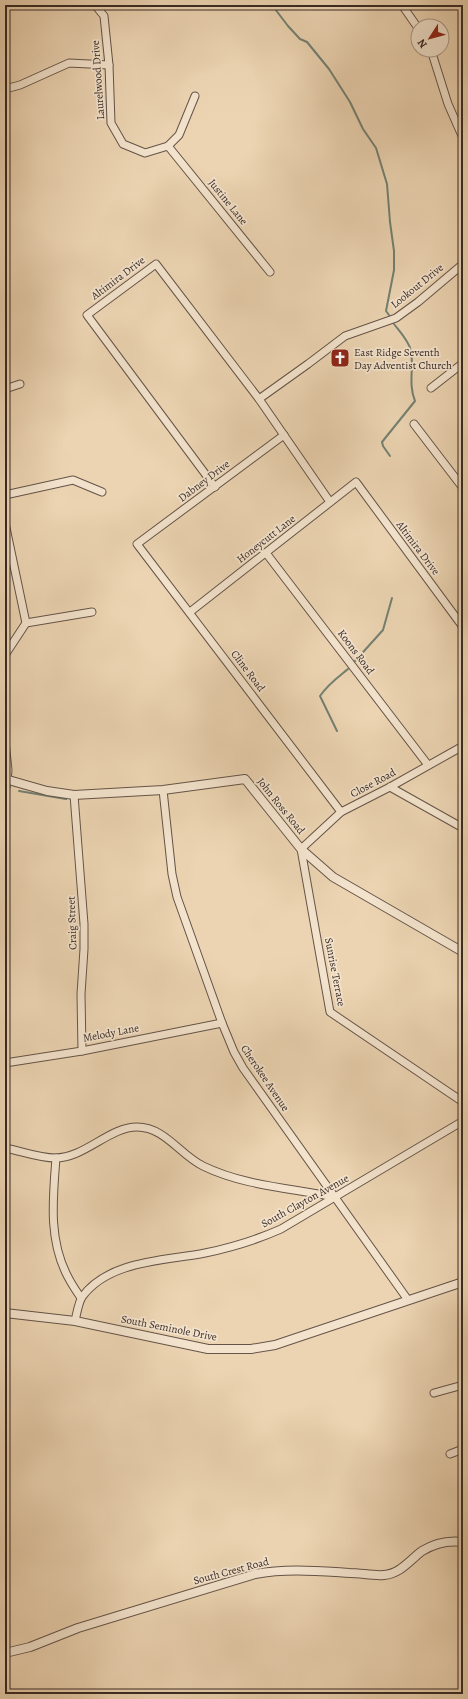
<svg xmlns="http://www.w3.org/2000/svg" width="468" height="1699" viewBox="0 0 468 1699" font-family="Alegreya,serif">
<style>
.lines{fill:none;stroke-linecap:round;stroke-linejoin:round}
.stream{stroke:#738073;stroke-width:2}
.minor-casing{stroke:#655448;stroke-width:9}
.tertiary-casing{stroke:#655448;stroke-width:10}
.minor{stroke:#f3e3cd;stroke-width:7}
.tertiary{stroke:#f3e3cd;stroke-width:8}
.labels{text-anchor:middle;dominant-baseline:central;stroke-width:3.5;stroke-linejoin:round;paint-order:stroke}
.street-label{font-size:11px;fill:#382a25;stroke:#f3e3cd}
.poi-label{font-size:11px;fill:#382a25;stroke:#f3e3cd;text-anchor:start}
</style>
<rect width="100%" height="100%" fill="#ecd4b2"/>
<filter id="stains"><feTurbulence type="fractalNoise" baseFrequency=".005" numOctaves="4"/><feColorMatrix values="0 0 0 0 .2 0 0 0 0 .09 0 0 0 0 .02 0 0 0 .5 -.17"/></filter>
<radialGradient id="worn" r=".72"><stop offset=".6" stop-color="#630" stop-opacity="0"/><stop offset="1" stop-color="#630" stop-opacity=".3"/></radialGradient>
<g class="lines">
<g class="stream">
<polyline points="272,5 288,26 300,39 307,42 329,69 350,102 363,129 376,148 387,184 390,222 394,251 394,270 386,311 389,315"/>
<path d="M390,456L383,446L382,442L415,401C408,384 414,368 411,351C409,341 400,332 394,324"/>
<polyline points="355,661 383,630 392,598"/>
<path d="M337,731L320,696C328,684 337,678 348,669"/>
<polyline points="5,785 10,787"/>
<polyline points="19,791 66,799"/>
<polyline points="5,1036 9,1042"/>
</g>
<defs>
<g id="minor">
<polyline points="95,5 104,16 109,65 111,123 123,144 145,153 168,146 179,135 195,96"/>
<polyline points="402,5 418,28"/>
<polyline points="431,50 448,104 463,138"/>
<polyline points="5,89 20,85 69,63 109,65"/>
<polyline points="168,146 270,272"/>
<polyline points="431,388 463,363"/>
<polyline points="5,389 20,384"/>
<polyline points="259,399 308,364 345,336 396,318 418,302 463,264"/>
<polyline points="414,424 463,488"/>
<polyline points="284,435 137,544 341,812"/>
<polyline points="215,487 87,315 156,264 259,399 330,502"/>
<polyline points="5,495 73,480 102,492"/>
<polyline points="5,523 26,623 5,655"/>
<polyline points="266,553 428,765"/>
<polyline points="190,612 356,482 463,627"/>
<polyline points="26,623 92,612"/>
<polyline points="5,742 8,770 7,780"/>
<polyline points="463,746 390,787 341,812 301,849 330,1012 463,1102"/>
<polyline points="390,787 463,828"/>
<polyline points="163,790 172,874 177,897 222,1023 234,1052 243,1068 408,1300"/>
<polyline points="74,795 84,924 84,949 81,994 82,1051"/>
<polyline points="5,1063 82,1051 222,1023"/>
<path d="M5,1148C21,1151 39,1158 55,1158C85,1158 109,1127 137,1127C165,1127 180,1155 203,1166C244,1186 291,1188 335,1197"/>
<path d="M56,1158C53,1198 48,1240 68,1277C72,1285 77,1292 81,1298"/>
<path d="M75,1321C77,1313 78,1304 82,1297C109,1260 165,1261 205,1253C234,1247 254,1241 281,1229L463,1121"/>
<polyline points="434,1393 463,1385"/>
<polyline points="450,1454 463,1449"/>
</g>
<g id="tertiary">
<polyline points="5,779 47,791 74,795 163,790 245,779 301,849 333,877 463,952"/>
<polyline points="5,1313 75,1321 208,1349 251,1349 275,1345 463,1282"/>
<path d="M5,1653L30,1647L78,1628L255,1574C287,1568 318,1571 350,1573C361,1573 373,1576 384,1575C400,1574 410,1560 422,1551C435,1543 448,1540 463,1542"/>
</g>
</defs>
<use href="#minor" class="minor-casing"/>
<use href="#tertiary" class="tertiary-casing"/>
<use href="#minor" class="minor"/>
<use href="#tertiary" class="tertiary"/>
</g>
<defs>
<symbol id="church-square" viewBox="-11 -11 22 22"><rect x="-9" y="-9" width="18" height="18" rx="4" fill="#8f2418" stroke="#f3e3cd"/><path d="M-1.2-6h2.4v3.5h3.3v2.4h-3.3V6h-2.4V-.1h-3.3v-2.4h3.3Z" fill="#fff"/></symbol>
</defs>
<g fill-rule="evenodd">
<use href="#church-square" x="329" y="347" width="22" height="22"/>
</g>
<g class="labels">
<g class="street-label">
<text transform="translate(98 80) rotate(-94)">Laurelwood Drive</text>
<text transform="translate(228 202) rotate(51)">Justine Lane</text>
<text transform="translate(118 278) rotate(-37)">Altimira Drive</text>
<text transform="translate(417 286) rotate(-39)">Lookout Drive</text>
<text transform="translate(204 481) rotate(-37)">Dabney Drive</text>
<text transform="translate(266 539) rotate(-38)">Honeycutt Lane</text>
<text transform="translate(418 548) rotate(53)">Altimira Drive</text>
<text transform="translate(356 652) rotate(53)">Koons Road</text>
<text transform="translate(248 671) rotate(53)">Cline Road</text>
<text transform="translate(373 783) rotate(-28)">Close Road</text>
<text transform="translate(281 806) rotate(51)">John Ross Road</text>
<text transform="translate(72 923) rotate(-92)">Craig Street</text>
<text transform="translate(335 972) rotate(79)">Sunrise Terrace</text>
<text transform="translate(111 1033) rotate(-11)">Melody Lane</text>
<text transform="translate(265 1078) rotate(56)">Cherokee Avenue</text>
<text transform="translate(305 1201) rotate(-29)">South Clayton Avenue</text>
<text transform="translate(169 1328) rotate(11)">South Seminole Drive</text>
<text transform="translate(231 1571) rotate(-15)">South Crest Road</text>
</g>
<g class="poi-label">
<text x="354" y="352">East Ridge Seventh<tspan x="354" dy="13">Day Adventist Church</tspan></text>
</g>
</g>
<rect width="468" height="1699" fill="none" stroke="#ecd4b2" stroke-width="20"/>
<rect x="6" y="6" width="456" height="1687" fill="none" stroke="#382a25" stroke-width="2"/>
<rect x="10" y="10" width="448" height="1679" fill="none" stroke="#382a25"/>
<g transform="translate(430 38) rotate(234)"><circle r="19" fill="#f3e3cd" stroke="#a8998a"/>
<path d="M0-3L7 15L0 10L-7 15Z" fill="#8f2418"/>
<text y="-6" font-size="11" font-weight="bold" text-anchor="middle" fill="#382a25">N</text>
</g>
<rect width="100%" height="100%" filter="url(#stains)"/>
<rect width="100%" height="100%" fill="url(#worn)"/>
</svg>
